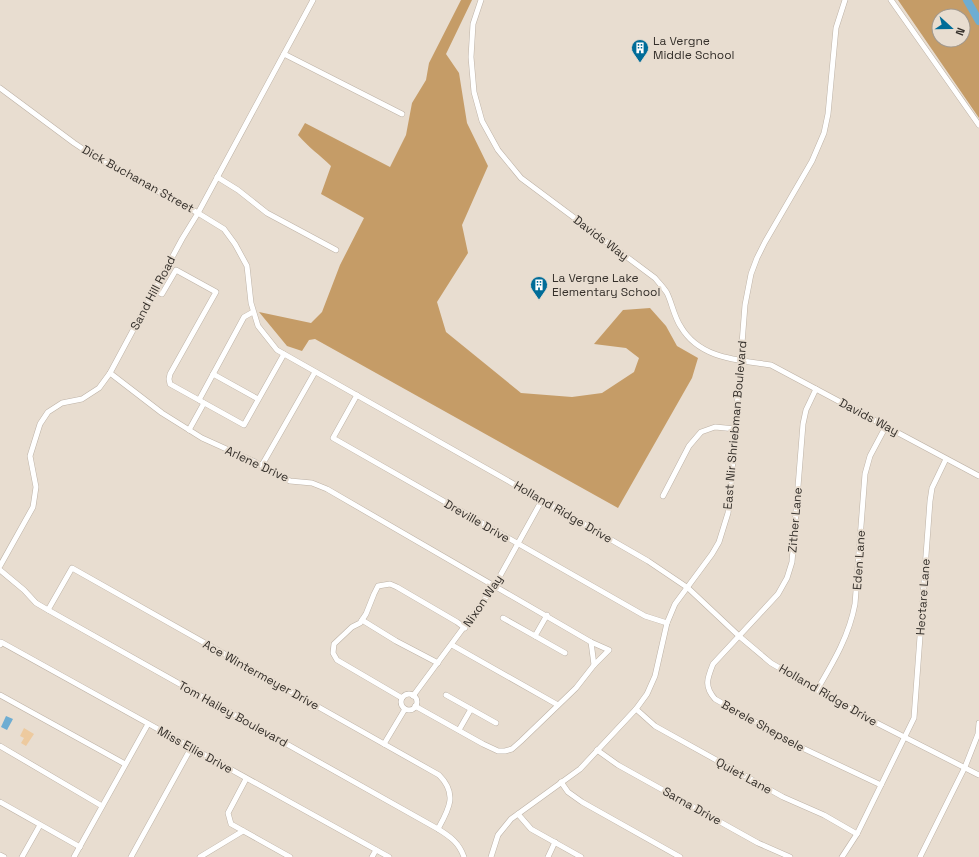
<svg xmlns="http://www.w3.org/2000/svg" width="979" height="857" viewBox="0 0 979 857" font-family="'Space Grotesk',sans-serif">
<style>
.green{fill:#edca9f}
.forest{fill:#c59c67;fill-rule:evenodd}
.water{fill:#6eadd2}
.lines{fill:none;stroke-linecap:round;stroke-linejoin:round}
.river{stroke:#6eadd2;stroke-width:8}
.minor-casing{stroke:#bdb2a6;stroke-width:6}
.minor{stroke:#fff;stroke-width:5}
.labels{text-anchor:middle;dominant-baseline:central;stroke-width:4;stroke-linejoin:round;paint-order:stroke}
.poi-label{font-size:12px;fill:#35302b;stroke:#e8ddd0;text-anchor:start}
.street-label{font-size:12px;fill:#35302b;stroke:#e8ddd0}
</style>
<rect width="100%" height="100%" fill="#e8ddd0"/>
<polygon class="green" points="24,728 34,734 26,746 21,743 24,738 20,736"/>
<g class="forest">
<path d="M461,0H472L446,54L459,73L467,123L488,166L462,225L468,253L437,302L446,332L521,393L572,397L602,393L634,372L639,358L626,348L594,344L623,310L650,308L666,326L677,346L698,358L692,378L618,508L315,339L309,340L302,351L287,346L259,312L311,323L322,312L340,265L364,218L321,194L331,166C320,155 308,147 298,135L305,123L390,167L406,135L412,103L426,80L429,63Z"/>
<path d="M898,0H979V118ZM939,16H963V40H939Z"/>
</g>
<polygon class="water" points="6,716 13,719 7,730 1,727"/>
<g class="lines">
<polyline class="river" points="967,0 979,21"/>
<defs>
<g id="minor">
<path d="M481,0L473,24L471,57L474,92L482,121L498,150L521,178L655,278C659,283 664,288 667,293C672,303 674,317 681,327C700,359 738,360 771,365L979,476"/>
<polyline points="891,0 979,125"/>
<polyline points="284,54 402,114"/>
<polyline points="0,88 74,143 98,159 198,213 224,229 235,244 247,266 251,303 258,326 277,350 542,500 648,561 688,588 739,636 771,663 861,715 979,775"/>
<polyline points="217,177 238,190 267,213 336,250"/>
<polyline points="154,290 162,294 176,270 216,292 170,374 169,379 170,384 244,425 284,354"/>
<polyline points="110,373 162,413 202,438 253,461 290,481 312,483 327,489 591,642 609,650 594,665 576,688 521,741 512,749 505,751 498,751 483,744 415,706"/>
<polyline points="213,374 258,399"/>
<path d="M816,389L806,410L803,424L792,562L787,578L778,594L713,664C707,679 704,686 715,699L796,745L881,785"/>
<polyline points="357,395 333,438 645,616 667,623"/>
<polyline points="199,400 244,317 253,312"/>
<polyline points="189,430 204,403"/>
<polyline points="262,465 315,372"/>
<polyline points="663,496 689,446 701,432 715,427 736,429"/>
<polyline points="0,566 33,507 36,487 30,456 40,424 48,412 62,403 82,399 99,388 110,373 182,239 198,213 313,0"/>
<path d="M0,570L24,590L36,603L48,610L438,829C451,837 459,843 464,857"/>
<path d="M48,610L72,568L439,775C458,794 449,809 438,829"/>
<polyline points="547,615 535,636 565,653"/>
<polyline points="503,618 535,636"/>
<polyline points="362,620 396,641 438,663"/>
<polyline points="591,642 594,665"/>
<polyline points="0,645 1,642 389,857"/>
<polyline points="452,645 558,705"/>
<path d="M817,690C834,661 849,636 855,604L865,474L870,456L886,426"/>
<circle cx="409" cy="702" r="8"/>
<polyline points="0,695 125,764"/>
<polyline points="446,695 471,709 459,730"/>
<polyline points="413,696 495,585 542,500"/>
<polyline points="402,698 337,660 333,653 334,644 352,627 360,623 366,614 374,594 378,586 390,584 397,587 457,622 465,628"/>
<polyline points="471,709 496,723"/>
<polyline points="636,709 655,726 783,797 824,815 857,834"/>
<polyline points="384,744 405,709"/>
<polyline points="0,746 102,806"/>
<polyline points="597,750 618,765 758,843 790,857"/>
<polyline points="246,779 228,813 231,824 290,857"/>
<polyline points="561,782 568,792 582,802 680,857"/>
<polyline points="0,802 80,847"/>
<polyline points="518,814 531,829 581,857"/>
<polyline points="0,855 4,857"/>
<polyline points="22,857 40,825"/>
<polyline points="74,857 148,724"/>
<polyline points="131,857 191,748"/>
<polyline points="200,857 243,831"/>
<polyline points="372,857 376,850"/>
<polyline points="491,857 498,835 511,819 580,769 636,709 647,694 655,676 667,623 675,604 712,554 719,542 728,513 730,498 745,305 751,274 757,258 765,242 812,161 824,133 828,114 836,28 845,0"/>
<polyline points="548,857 555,842"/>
<polyline points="842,857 857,834 914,718 930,501 932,488 946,459"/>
<polyline points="920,857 965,767 978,734 979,723"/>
</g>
</defs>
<use href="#minor" class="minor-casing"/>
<use href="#minor" class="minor"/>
</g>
<defs>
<symbol id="building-pin" viewBox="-11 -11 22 30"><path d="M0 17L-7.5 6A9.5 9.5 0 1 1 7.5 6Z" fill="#006c98" stroke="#e8ddd0"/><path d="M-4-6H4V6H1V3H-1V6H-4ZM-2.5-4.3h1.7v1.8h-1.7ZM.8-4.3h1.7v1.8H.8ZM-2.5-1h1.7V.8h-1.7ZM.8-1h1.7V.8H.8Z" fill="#fff"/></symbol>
</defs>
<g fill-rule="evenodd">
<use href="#building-pin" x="630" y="38" width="20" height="27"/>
<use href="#building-pin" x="529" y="275" width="20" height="27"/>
</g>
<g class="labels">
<g class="poi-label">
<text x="653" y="41">La Vergne<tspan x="653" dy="14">Middle School</tspan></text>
<text x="552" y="278">La Vergne Lake<tspan x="552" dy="14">Elementary School</tspan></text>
</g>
<g class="street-label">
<text transform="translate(138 179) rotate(29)">Dick Buchanan Street</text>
<text transform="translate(601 238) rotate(37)">Davids Way</text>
<text transform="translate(153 293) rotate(-62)">Sand Hill Road</text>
<text transform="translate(869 417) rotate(28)">Davids Way</text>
<text transform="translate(735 425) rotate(-85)">East Nir Shriebman Boulevard</text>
<text transform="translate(257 464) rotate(25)">Arlene Drive</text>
<text transform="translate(563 512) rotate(30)">Holland Ridge Drive</text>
<text transform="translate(795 520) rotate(-85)">Zither Lane</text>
<text transform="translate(477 521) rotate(30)">Dreville Drive</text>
<text transform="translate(859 560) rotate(-86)">Eden Lane</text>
<text transform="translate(923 597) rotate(-86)">Hectare Lane</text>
<text transform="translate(483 601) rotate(-56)">Nixon Way</text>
<text transform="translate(261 675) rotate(29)">Ace Wintermeyer Drive</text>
<text transform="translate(828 695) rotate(30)">Holland Ridge Drive</text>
<text transform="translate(233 714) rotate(29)">Tom Hailey Boulevard</text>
<text transform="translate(763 726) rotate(29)">Berele Shepsele</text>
<text transform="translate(195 750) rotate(29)">Miss Ellie Drive</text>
<text transform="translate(744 776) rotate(29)">Quiet Lane</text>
<text transform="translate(692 806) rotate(29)">Sarna Drive</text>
</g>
</g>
<g transform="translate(951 28) rotate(111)"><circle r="19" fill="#e8ddd0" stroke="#a0988e"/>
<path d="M0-3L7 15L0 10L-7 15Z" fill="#006c98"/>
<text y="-6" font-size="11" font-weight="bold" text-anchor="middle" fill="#35302b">N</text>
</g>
</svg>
